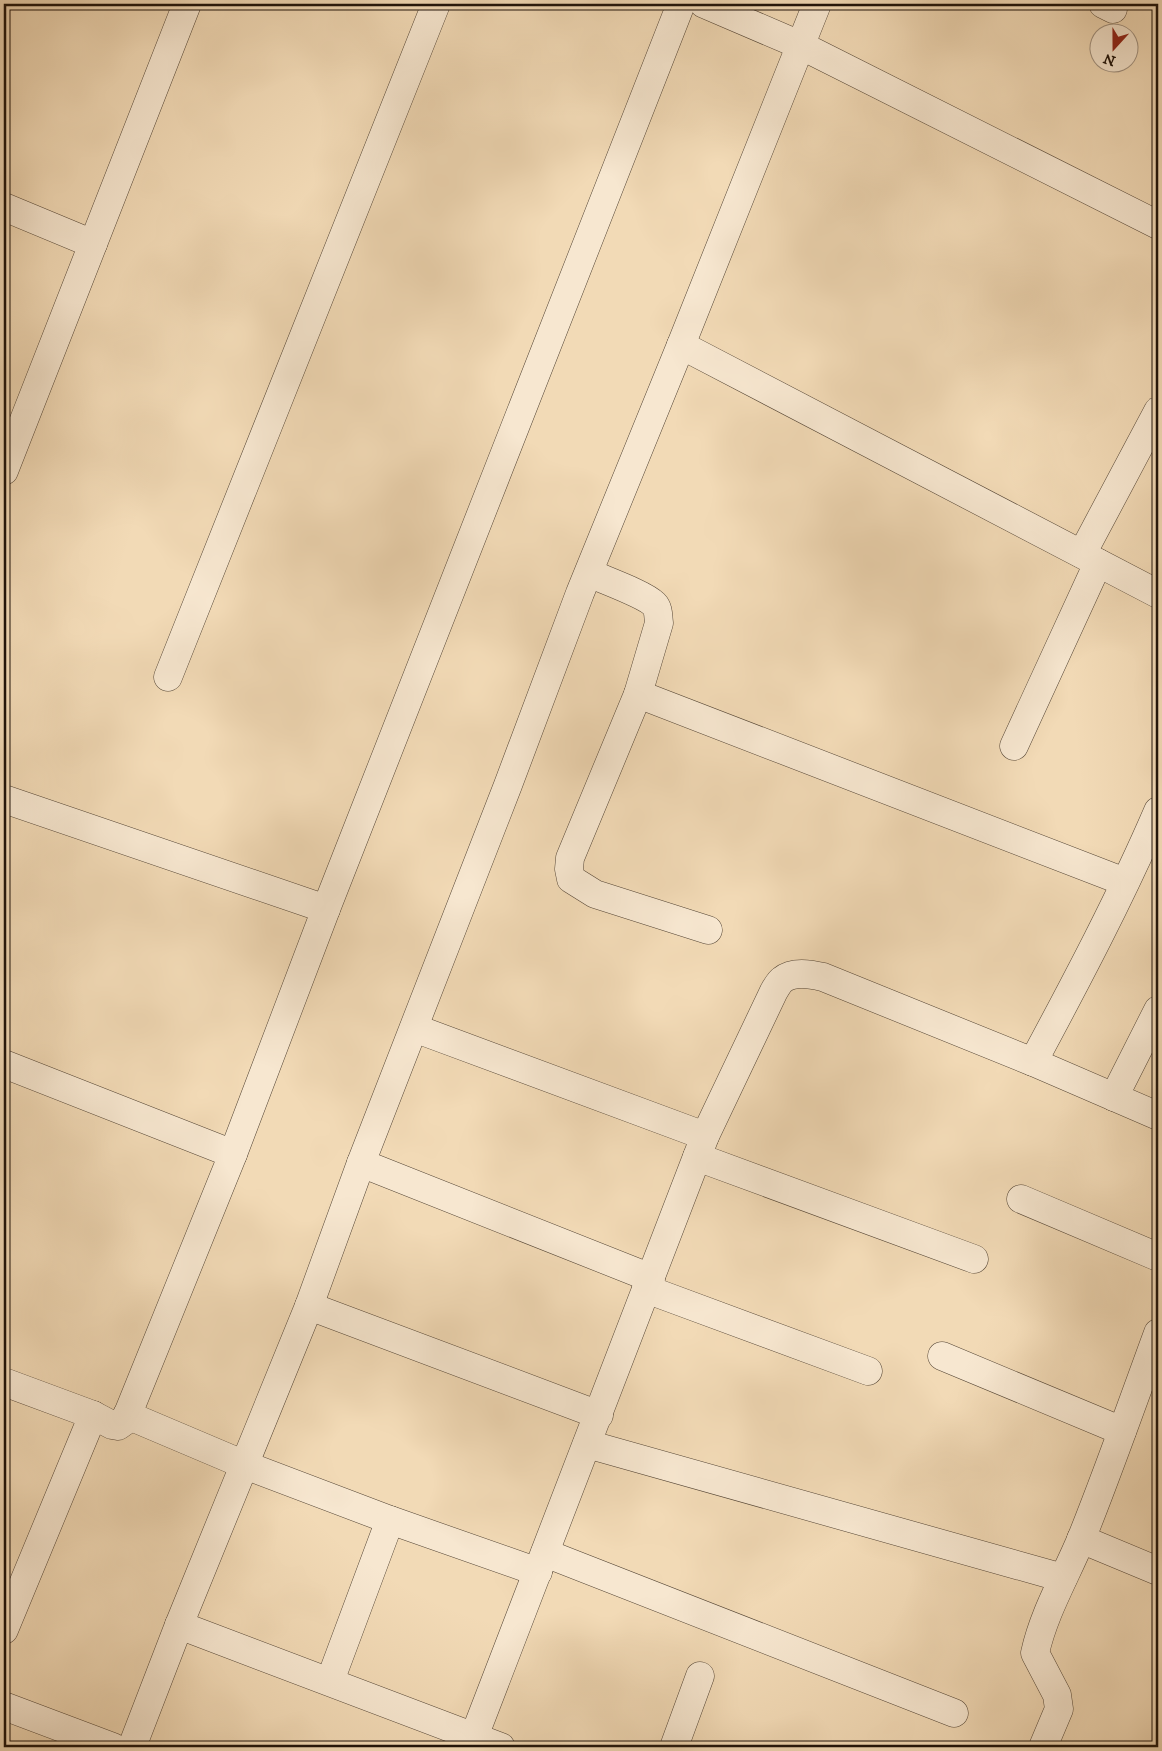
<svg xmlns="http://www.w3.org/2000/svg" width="1162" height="1751" viewBox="0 0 1162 1751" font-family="'IM FELL DW Pica',serif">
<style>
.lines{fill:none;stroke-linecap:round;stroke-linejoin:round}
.street-casing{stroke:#544535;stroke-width:29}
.street{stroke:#f7e7d0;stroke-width:28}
</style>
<rect width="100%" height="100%" fill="#f2dab6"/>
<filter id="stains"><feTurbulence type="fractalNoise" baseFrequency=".004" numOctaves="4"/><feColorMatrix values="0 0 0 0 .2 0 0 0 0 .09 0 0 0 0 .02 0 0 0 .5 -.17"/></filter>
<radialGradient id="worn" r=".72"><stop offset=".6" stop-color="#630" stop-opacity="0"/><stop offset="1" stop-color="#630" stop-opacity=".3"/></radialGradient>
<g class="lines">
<defs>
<g id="street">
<polyline points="704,4 800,45 1158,225"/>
<polyline points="1103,4 1113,9"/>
<polyline points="4,207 93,244"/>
<polyline points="681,345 1158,594"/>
<polyline points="4,471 187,4"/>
<polyline points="1082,554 1158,411"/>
<path d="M589,573C604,580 644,594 654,604C659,609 658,616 659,623L638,694L570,858L569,869L571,879L595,894L708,930"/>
<polyline points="168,677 436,4"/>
<polyline points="638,694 1125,882"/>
<polyline points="1014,746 1098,563"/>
<polyline points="4,799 326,909"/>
<polyline points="414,1028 705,1136"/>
<path d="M1033,1062C1077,980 1121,897 1158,811"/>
<polyline points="4,1064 233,1154"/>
<polyline points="1114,1097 1158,1010"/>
<polyline points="697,1157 974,1259"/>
<polyline points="361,1163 651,1278"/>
<polyline points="1021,1199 1158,1257"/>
<polyline points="646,1289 868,1371"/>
<polyline points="309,1306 599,1415"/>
<polyline points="942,1356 1122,1431"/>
<polyline points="4,1382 93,1415 112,1425 118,1426 125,1421 233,1154 326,909 681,4"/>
<polyline points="127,1415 245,1465 390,1520 538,1572"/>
<polyline points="587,1444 1063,1578"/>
<polyline points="1081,1539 1158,1571"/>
<polyline points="545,1553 954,1713"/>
<polyline points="179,1625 501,1747"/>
<polyline points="4,1630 93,1415"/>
<polyline points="330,1681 390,1520"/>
<polyline points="4,1706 113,1747"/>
<polyline points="132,1747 179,1625 309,1306 361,1163 508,785 580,593 681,345 817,4"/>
<path d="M470,1747L705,1136L774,991C776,988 779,982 782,980C793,971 810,974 823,977L1033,1062L1158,1116"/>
<polyline points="674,1747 700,1676"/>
<path d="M1043,1747L1059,1709L1057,1695L1035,1653C1044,1612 1066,1576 1082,1537C1109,1470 1133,1401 1158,1333"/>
</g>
</defs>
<use href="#street" class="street-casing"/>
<use href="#street" class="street"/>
</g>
<rect width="1162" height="1751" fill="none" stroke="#f2dab6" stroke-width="20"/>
<rect x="5" y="5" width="1152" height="1741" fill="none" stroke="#1f130a" stroke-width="2.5"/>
<rect x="10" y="10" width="1142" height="1731" fill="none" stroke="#1f130a"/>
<g transform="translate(1114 48) rotate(201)"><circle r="24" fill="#f7e7d0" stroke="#a19281"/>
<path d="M0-4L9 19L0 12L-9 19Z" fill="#8f2418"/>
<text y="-8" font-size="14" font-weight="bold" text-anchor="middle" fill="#1f130a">N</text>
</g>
<rect width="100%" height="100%" filter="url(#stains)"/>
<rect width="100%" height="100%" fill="url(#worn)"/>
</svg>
